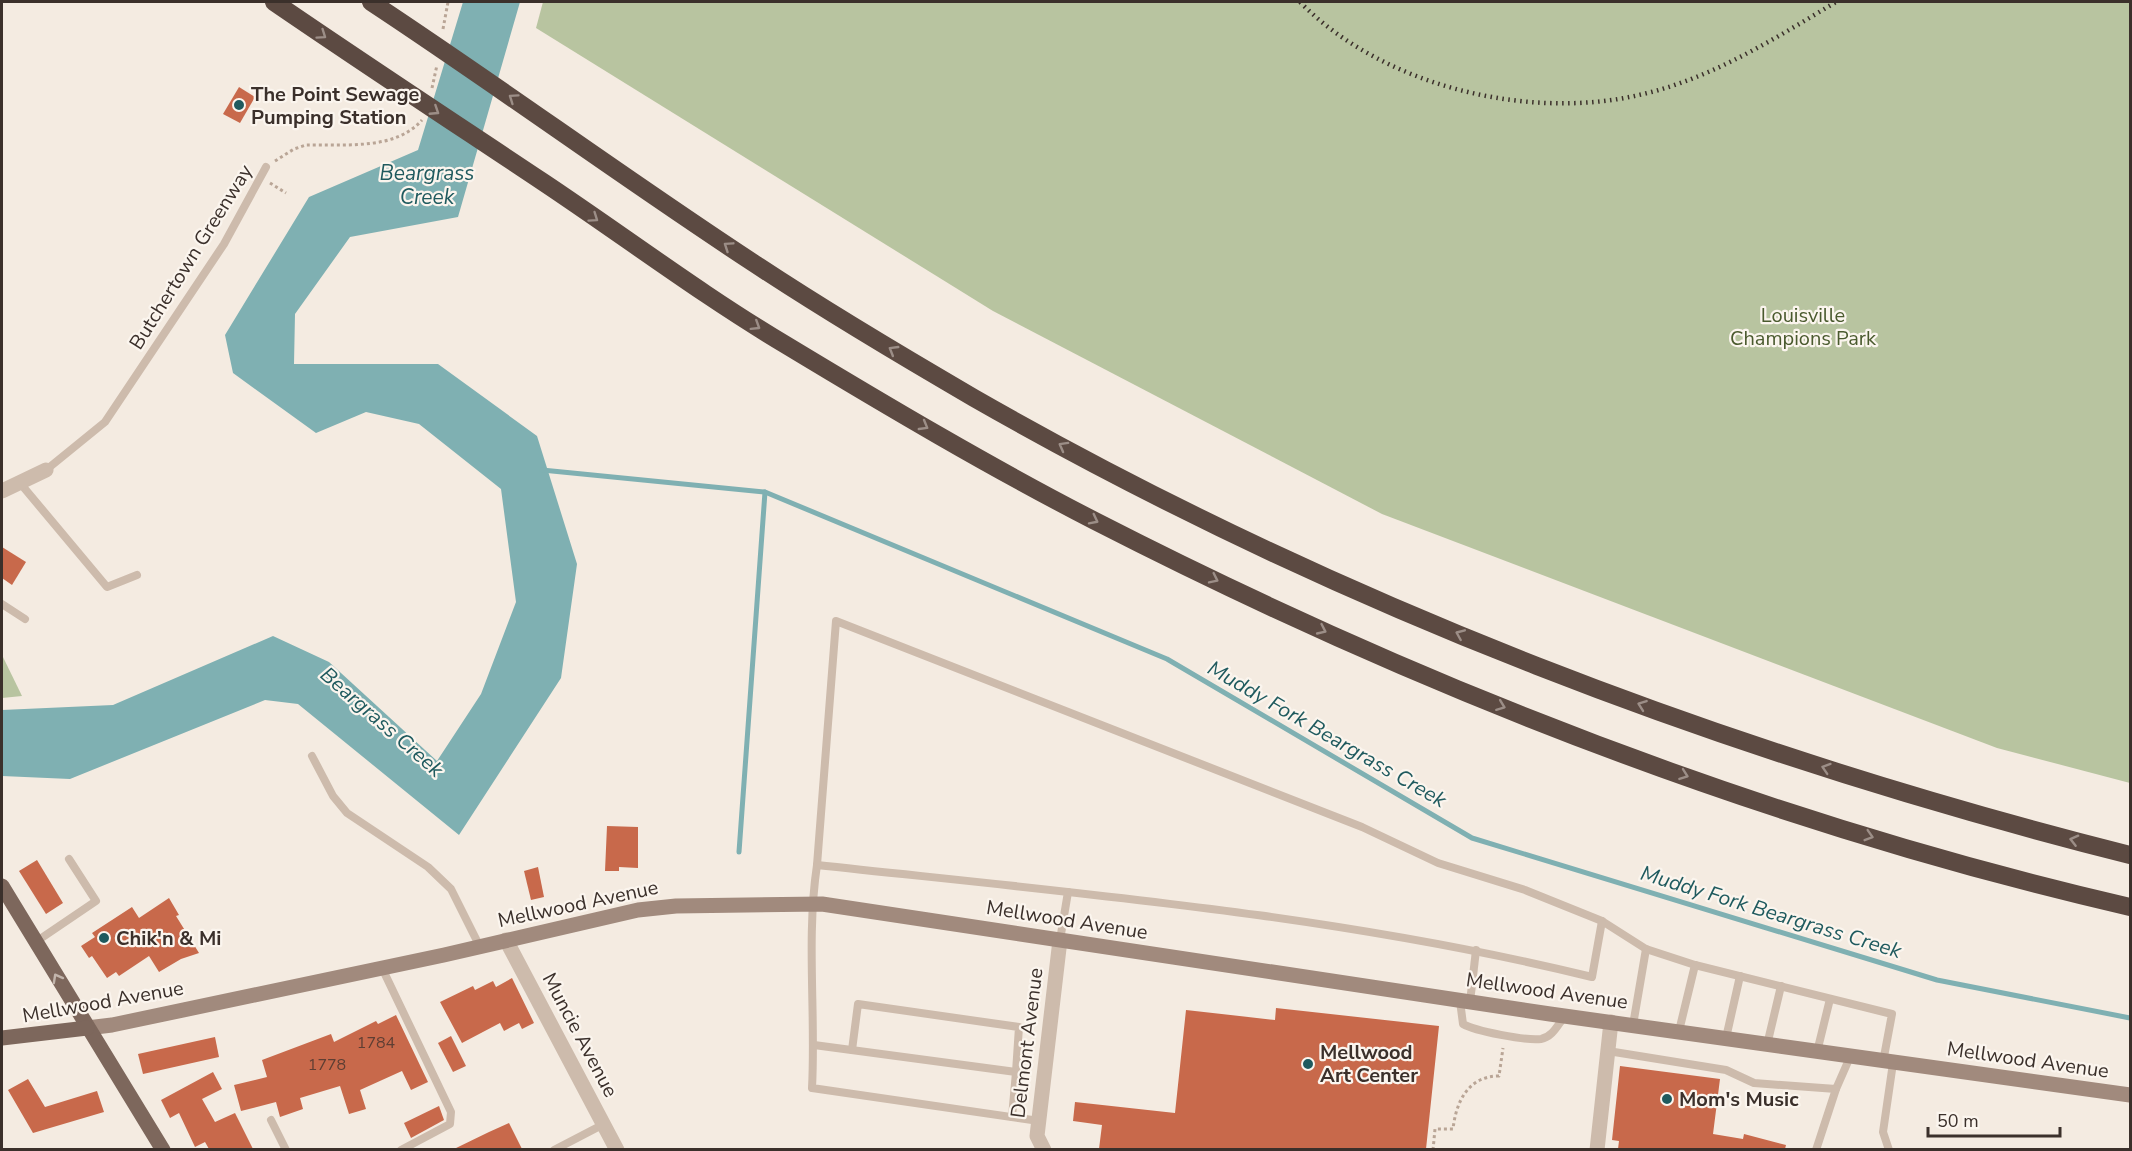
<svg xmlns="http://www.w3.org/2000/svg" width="2132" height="1151" viewBox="0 0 2132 1151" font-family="'Nunito Sans',sans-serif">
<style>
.green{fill:#b8c4a0}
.water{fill:#7fb0b2}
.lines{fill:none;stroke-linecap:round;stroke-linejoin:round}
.stream{stroke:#7fb0b2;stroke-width:5}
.building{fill:#c8694b}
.path{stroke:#b9a596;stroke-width:3;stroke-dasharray:3 3;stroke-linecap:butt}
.lane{stroke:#cdbbac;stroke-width:8}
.street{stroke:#cdbbac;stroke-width:15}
.secondary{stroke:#a18a7d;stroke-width:15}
.primary{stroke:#7d675c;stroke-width:15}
.highway{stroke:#5c4a42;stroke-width:18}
.rail{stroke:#3b302b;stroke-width:4.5;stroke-dasharray:1.5 4.5;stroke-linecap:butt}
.oneway{stroke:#9c8e87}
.oneway2{stroke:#c2b5ac}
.poi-dot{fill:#1f5a5e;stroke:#fbf5ee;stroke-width:2}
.labels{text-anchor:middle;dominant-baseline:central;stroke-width:4.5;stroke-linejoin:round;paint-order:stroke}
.number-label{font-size:16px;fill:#5e3e33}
.poi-label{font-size:20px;font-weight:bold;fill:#3b302b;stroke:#fbf5ee;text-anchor:start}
.street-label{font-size:20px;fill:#3b302b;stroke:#fbf5ee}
.park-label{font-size:20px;fill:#4a5a2e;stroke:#fbf5ee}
.water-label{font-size:21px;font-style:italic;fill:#1f5a5e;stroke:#fbf5ee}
</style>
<rect width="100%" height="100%" fill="#f4ebe1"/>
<g class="green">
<polygon points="543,2 2130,2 2130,783 1997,748 1382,514 993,311 536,28"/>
<polygon points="2,655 22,696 2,698"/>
</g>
<polygon class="water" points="463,2 520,2 458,217 350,237 295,314 294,364 438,364 537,436 577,564 561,678 459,835 298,704 265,700 70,779 2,776 2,710 113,705 273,636 329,662 437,761 481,694 516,602 501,489 419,424 366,412 316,433 233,373 225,335 309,197 418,150"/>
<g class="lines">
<g class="stream">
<polyline points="542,470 765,492 1167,659 1472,838 1937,980 2130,1018"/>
<polyline points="739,852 765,492"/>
</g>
</g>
<g class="building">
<polygon points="239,87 255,97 240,123 223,114"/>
<polygon points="2,547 26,562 12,585 2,578"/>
<polygon points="607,826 638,827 638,868 619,867 619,871 605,871"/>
<polygon points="37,860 63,903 46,914 19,871"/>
<polygon points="538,867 544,897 531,900 524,871"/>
<polygon points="169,898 179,915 176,916 199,953 181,959 159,972 149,956 119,976 116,972 107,978 92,956 89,958 81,946 95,937 92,933 132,907 139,918"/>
<polygon points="512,978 534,1023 522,1029 519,1023 504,1031 500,1023 462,1043 440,1002 473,986 475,990 493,981 496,987"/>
<polygon points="1276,1008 1439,1026 1426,1149 1099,1149 1102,1125 1073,1121 1075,1102 1175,1113 1186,1010 1275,1020"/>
<polygon points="396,1015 428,1082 411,1090 402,1071 360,1090 366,1109 349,1114 340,1086 300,1098 303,1109 280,1117 276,1102 241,1111 234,1085 267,1077 262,1060 331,1034 334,1042 376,1021 378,1024"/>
<polygon points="451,1036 466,1066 453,1072 438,1043"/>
<polygon points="215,1037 219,1057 143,1074 138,1054"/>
<polygon points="1620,1066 1720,1079 1713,1134 1743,1139 1744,1134 1786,1145 1785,1149 1618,1149 1619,1141 1612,1140"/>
<polygon points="213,1072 222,1089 202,1099 215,1122 235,1113 253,1149 209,1149 205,1142 195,1147 179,1113 170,1118 161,1100"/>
<polygon points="28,1079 45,1107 97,1091 104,1112 33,1133 8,1090"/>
<polygon points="439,1106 444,1120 411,1138 404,1123"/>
<polygon points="509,1123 522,1149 454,1149 489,1132"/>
</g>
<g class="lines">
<g class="path">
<polyline points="443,29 448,2"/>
<polyline points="432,88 437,65"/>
<path d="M275,161L294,149L306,145C343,144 395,151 422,120"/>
<polyline points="270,183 286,193"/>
<path d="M1433,1150L1435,1129H1453C1456,1102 1468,1076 1499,1076L1503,1048"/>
</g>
<g class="lane">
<polyline points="46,470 105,422 224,244 266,167"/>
<polyline points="20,483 107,587 137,575"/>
<polyline points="2,604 25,619"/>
<polyline points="312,756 333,796 347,813 428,867 451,889 479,945"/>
<polyline points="817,865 836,621 1362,827 1438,863 1525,890 1602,921 1646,949 1695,965 1892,1014 1883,1062"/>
<polyline points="1060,940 1068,892"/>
<polyline points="37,941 96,901 69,859"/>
<polyline points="382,968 451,1112 450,1124 401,1150"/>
<path d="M1460,1001L1463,1024C1475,1031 1526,1041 1541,1039C1553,1037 1558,1024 1565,1016"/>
<polyline points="1470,1002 1476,950"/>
<polyline points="1633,1025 1646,949"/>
<polyline points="1679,1031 1695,965"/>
<polyline points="1726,1038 1740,976"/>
<polyline points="814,1045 1016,1072 1012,1117"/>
<polyline points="1767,1045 1781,986"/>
<polyline points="852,1050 858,1004 1019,1027 1016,1072"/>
<polyline points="1608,1051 1726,1070 1754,1083 1836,1089 1850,1057"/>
<polyline points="1817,1052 1830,999"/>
<polyline points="271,1120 286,1150"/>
<path d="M1039,1121L812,1088C816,1014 806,938 817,865C1076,893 1339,915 1592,977L1602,921"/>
<polyline points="554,1150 604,1124"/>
<polyline points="1816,1150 1836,1089"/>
<polyline points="1889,1150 1883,1132 1893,1063"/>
</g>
<g class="street">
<polyline points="2,491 46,470"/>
<polyline points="506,940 617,1150"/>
<polyline points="1044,1150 1037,1136 1060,940"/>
<polyline points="1597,1150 1611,1022"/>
</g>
<polyline class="secondary" points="87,1028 112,1025 444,955 638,910 676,906 822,904 1550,1014 2130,1095"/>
<g class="primary">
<polyline points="2,886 163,1150"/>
<polyline points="2,1038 87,1028"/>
</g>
<g class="highway">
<path d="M274,2C363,63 453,122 543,182C624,236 702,295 786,345C887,406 990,467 1095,521C1423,689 1771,824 2130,907"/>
<path d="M371,2C500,87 625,179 755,264C826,311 900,355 974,398C1334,604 1729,754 2130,855"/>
</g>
<path class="rail" d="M1300,2C1381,85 1526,121 1639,95C1711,79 1774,39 1836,2"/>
</g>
<defs><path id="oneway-chevron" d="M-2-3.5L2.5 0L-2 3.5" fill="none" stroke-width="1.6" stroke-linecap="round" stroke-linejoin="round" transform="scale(1.5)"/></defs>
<g class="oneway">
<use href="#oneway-chevron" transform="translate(322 35) rotate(35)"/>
<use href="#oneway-chevron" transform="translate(513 98) rotate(-145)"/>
<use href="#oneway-chevron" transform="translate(435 111) rotate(33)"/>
<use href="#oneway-chevron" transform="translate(594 218) rotate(35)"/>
<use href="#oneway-chevron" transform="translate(728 246) rotate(-146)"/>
<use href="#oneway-chevron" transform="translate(756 326) rotate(32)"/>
<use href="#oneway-chevron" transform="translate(893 350) rotate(-149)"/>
<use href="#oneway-chevron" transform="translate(924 426) rotate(30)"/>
<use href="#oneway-chevron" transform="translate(1063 446) rotate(-151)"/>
<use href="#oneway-chevron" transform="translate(1094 520) rotate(27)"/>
<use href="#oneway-chevron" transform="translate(1214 579) rotate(26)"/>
<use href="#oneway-chevron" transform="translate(1322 630) rotate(25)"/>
<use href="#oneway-chevron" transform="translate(1460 634) rotate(-157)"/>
<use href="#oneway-chevron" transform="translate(1642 705) rotate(-160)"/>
<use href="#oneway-chevron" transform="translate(1501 706) rotate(21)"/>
<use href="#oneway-chevron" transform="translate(1826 768) rotate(-162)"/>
<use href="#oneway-chevron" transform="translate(1684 775) rotate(20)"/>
<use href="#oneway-chevron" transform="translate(1869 836) rotate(17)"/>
<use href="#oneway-chevron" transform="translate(2074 840) rotate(-166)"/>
</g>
<use class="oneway2" href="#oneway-chevron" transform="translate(57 978) rotate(-119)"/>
<g class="poi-dot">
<circle cx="239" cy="105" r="6"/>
<circle cx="104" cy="938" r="6"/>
<circle cx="1308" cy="1064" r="6"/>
<circle cx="1667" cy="1099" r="6"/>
</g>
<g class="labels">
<g class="number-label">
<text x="376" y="1043">1784</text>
<text x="327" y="1065">1778</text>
</g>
<g class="poi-label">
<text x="251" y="94">The Point Sewage<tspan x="251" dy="23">Pumping Station</tspan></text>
<text x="116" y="938">Chik'n &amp; Mi</text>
<text x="1320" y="1052">Mellwood<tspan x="1320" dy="23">Art Center</tspan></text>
<text x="1679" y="1099">Mom's Music</text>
</g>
<g class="street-label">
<text transform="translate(191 257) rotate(-58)">Butchertown Greenway</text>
<text transform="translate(578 904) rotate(-12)">Mellwood Avenue</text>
<text transform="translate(1067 920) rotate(9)">Mellwood Avenue</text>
<text transform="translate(1547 991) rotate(8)">Mellwood Avenue</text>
<text transform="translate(103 1002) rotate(-10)">Mellwood Avenue</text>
<text transform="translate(580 1035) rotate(62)">Muncie Avenue</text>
<text transform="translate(1027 1043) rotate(-83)">Delmont Avenue</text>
<text transform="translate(2028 1060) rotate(8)">Mellwood Avenue</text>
</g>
<g class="park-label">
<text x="1803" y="315">Louisville<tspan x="1803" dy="23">Champions Park</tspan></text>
</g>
<g class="water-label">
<text x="427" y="173">Beargrass<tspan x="427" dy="24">Creek</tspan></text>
<text transform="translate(382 722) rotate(41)">Beargrass Creek</text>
<text transform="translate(1327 734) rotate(30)">Muddy Fork Beargrass Creek</text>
<text transform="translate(1771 912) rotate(17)">Muddy Fork Beargrass Creek</text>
</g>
</g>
<rect width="2132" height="1151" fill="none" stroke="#3b302b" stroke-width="6"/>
<path d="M1928 1127v9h132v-9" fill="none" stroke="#3b302b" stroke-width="3"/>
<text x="1937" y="1127" font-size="18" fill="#3b302b" stroke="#fbf5ee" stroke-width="4.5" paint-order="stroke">50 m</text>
</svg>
